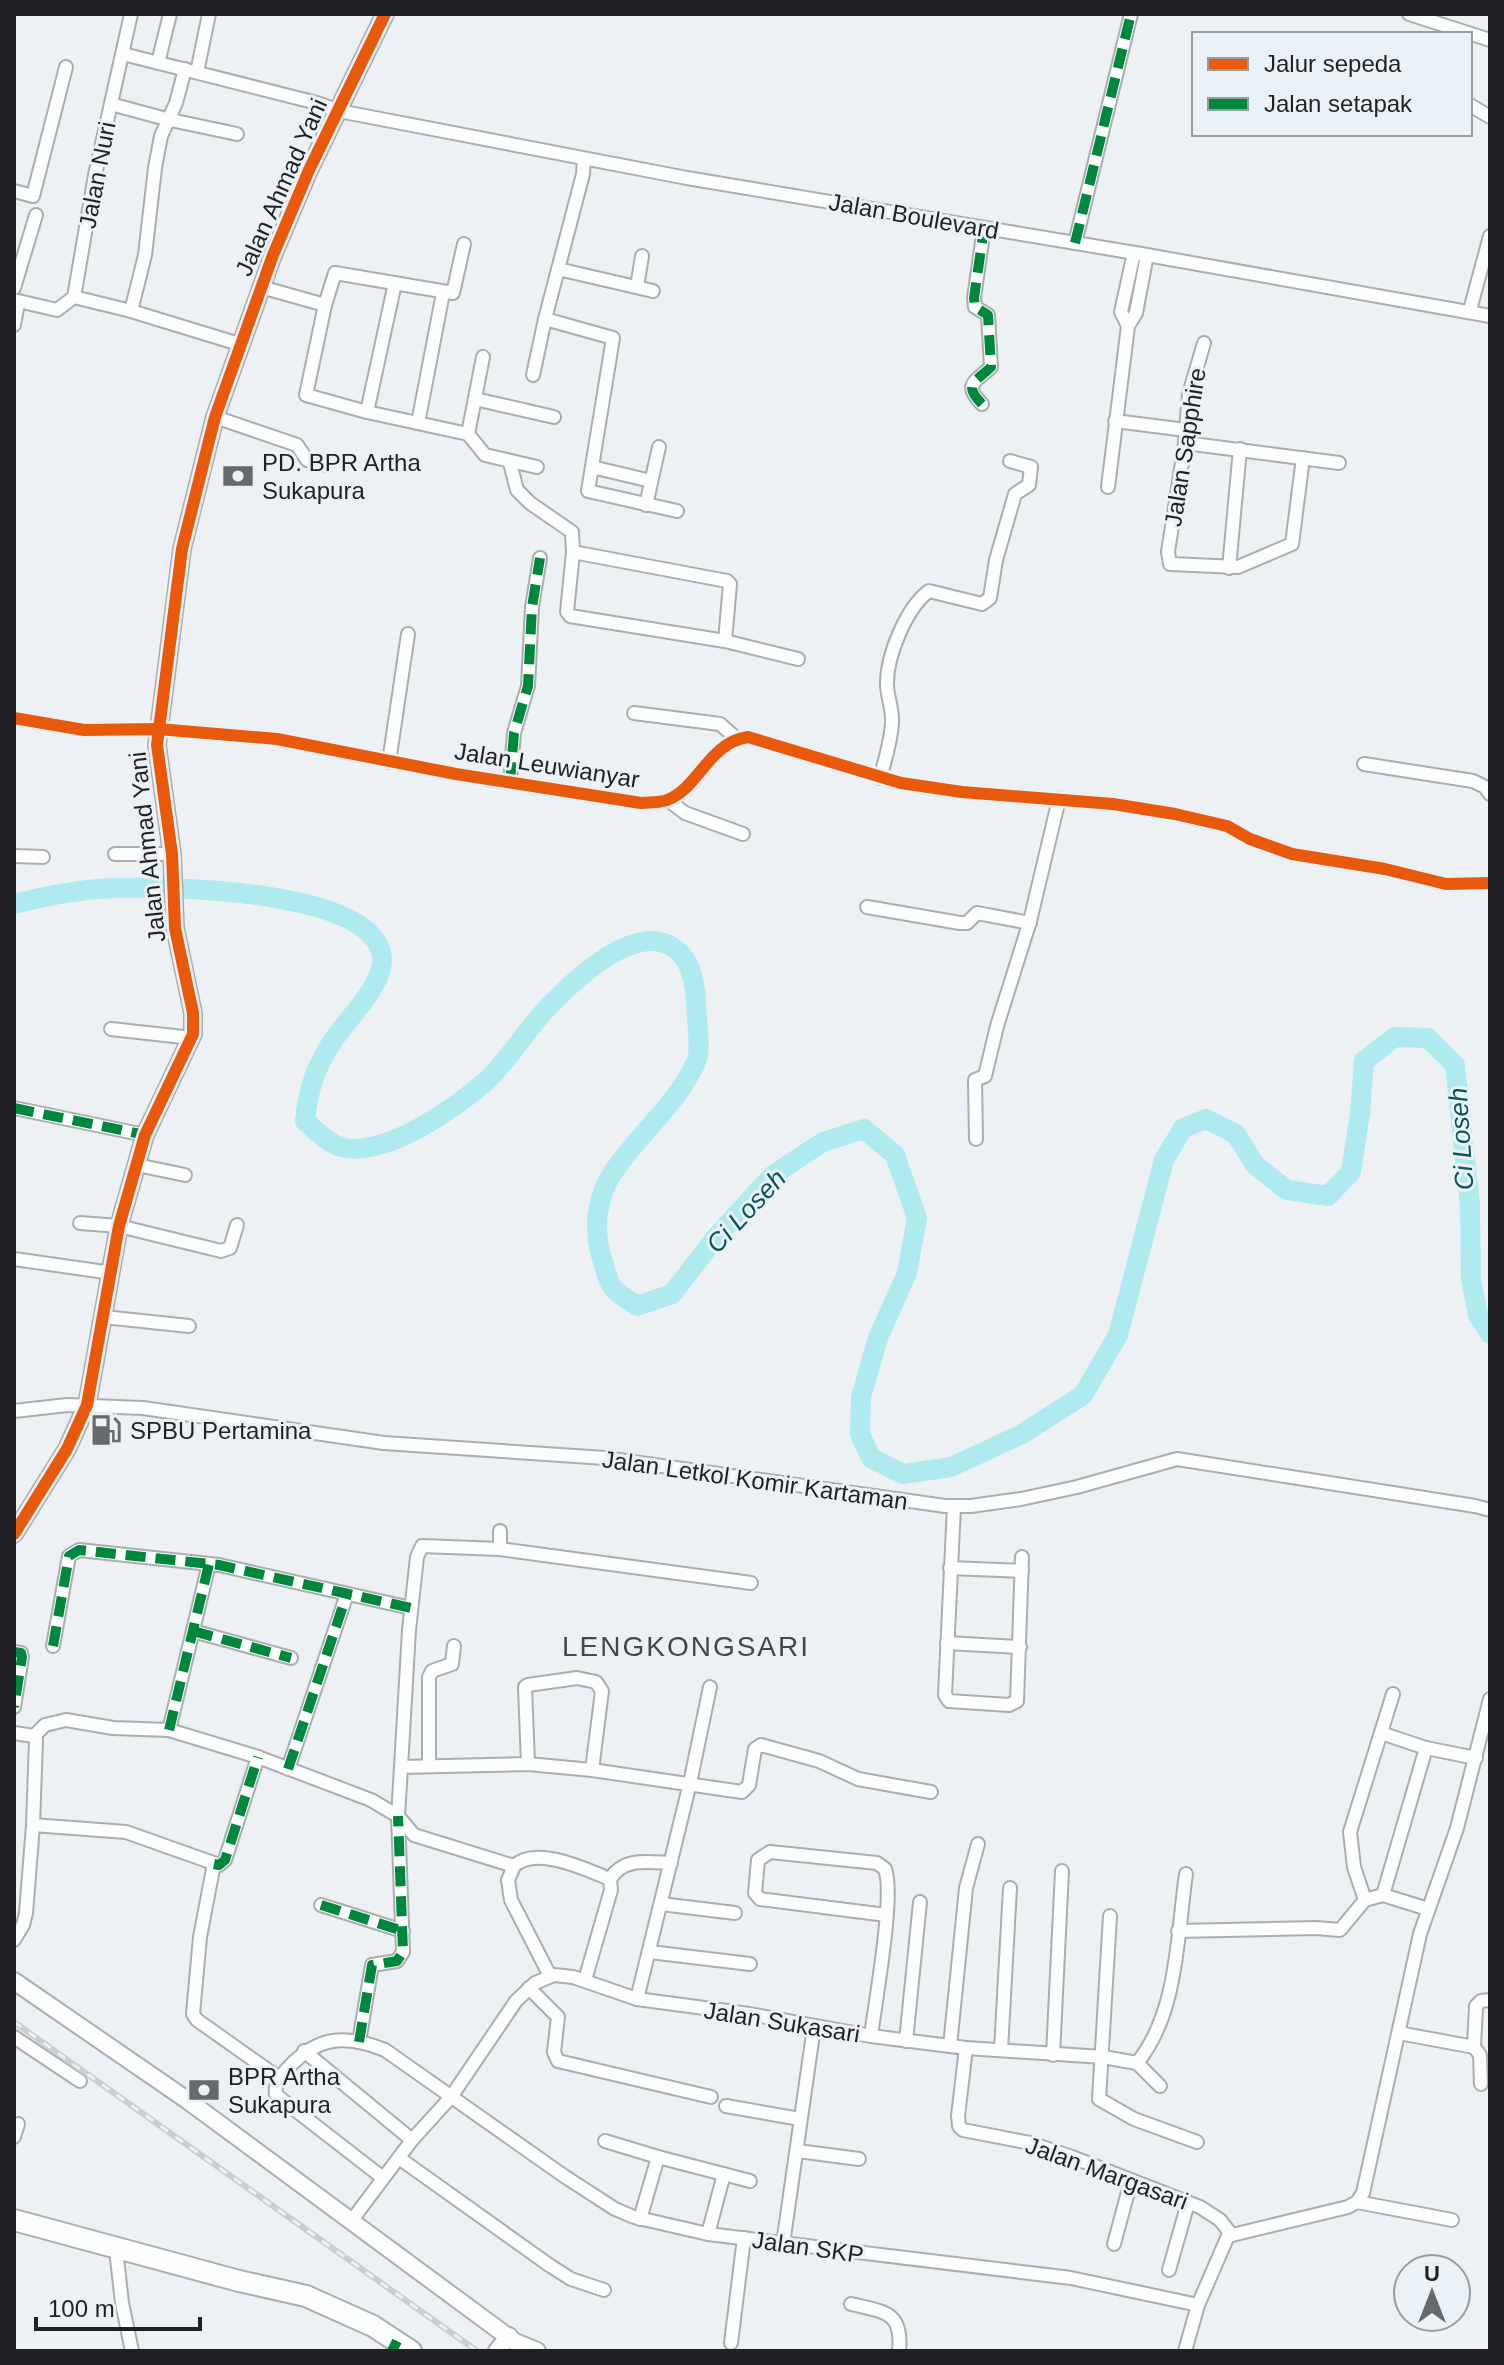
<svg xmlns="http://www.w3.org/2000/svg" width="1504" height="2365" viewBox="0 0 1504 2365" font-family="Helvetica,sans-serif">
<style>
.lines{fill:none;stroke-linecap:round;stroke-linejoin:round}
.river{stroke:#aeeaee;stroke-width:20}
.minor-casing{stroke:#abaeb0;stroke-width:16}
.tertiary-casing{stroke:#abaeb0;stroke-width:20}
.primary-casing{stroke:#abaeb0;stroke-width:24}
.minor{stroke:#fcfdfd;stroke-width:12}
.tertiary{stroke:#fcfdfd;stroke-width:16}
.primary{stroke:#fcfdfd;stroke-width:20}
.rail-casing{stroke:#cbccce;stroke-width:6}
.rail{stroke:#eaf2f8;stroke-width:3;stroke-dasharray:9;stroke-linecap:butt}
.quiet{stroke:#00873e;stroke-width:10;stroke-dasharray:20 10;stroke-linecap:butt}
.cycleway-casing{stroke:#eaf2f8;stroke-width:17}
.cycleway{stroke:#e8590c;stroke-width:12}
.labels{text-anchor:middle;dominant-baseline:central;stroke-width:6;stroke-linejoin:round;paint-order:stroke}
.street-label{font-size:24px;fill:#1f2124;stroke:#eaf2f8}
.poi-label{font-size:24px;fill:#1f2124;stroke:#eaf2f8;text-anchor:start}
.water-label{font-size:26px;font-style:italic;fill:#085558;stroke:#eaf2f8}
.quarter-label{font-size:28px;letter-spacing:2px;fill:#42484d;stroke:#eaf2f8}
</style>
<rect width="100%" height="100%" fill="#eef1f4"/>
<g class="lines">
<path class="river" d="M14,904C49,895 86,888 122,888C172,887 380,889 382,960C382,987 347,1019 332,1042C315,1068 308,1090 305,1121C316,1131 330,1145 345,1148C388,1155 452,1110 484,1083C511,1059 529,1024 555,1000C580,975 637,922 674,948C691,959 695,983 696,1002C696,1017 702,1050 696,1062C677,1104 642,1131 616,1168C595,1197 592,1232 604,1265C606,1272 608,1282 613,1288C619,1295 629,1300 637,1306L672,1294L717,1236L773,1175L823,1142L864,1129L895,1155L917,1218L907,1273L878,1338L861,1397L860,1434L871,1458L903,1474L951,1467L1022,1434L1083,1395L1118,1335L1164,1160L1183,1128L1206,1119L1236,1134L1255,1165L1287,1190L1328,1196L1351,1172L1360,1113L1364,1061L1395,1037L1428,1038L1455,1065L1470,1206L1471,1279L1478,1315L1490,1334"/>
<defs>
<g id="minor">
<polyline points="1409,14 1490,40"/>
<polyline points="123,54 317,103 339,111 687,178 1147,255 1490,316"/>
<polyline points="158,63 170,14"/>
<polyline points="197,72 209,14"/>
<polyline points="111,104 166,119 237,134"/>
<polyline points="1470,105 1490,117"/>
<polyline points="584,159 583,174 545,319 613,338 588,491 677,511"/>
<polyline points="14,191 33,196 66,67"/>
<polyline points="1075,243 1131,14"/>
<polyline points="464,244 453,293 335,273 325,305 306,395 367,412 468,434 483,357"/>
<polyline points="558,269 653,291"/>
<polyline points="261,287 325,305"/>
<polyline points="637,287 642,256"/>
<polyline points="14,288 36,215"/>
<polyline points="74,297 95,175 131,14"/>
<polyline points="74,297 131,311 239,344"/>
<polyline points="14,300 57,310 74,297"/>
<polyline points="1470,310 1490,236"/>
<polyline points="131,311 145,255 155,168 161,136 176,103 185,69"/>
<polyline points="14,325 18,303"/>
<polyline points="1128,326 1121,312 1134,253"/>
<polyline points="1204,343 1189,394 1185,443 1168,552 1170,564 1238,567 1292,544 1303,458"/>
<polyline points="533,375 545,319"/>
<polyline points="475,399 554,417"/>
<path d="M982,404C962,384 976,382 991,367L988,315L975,307L974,298L984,228"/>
<polyline points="367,412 395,283"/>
<polyline points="215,417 297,445 307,460 324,465"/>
<polyline points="1115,421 1186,430"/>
<polyline points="418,423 443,293"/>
<polyline points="468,434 485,455 537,467"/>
<polyline points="1185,443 1339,463"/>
<polyline points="510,463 517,490 530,503 572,532 573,552 567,612 570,616 725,641 798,659"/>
<polyline points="592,467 651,481"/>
<polyline points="1108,487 1128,326 1136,313 1147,255"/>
<polyline points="646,505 659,447"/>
<polyline points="573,552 727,581 730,584 725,641"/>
<polyline points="1229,568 1240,449"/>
<polyline points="634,713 720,724 737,739"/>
<path d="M14,718L84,730L158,729L277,739L456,774L641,803C650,802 659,803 667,800C700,787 708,743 748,737L901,783L962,792L1113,804L1175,814L1227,826L1250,839L1292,854L1385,869L1446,884L1490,883"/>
<polyline points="389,762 408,634"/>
<polyline points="1364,764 1473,781 1485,787 1490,794"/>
<path d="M880,778C885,760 891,742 892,723C893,711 888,699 887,686C886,657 906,608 929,591L982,604L990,598L996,560L1013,501L1015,494L1029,485L1031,467L1010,461"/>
<polyline points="510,782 514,733 528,686 532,607 540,558"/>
<polyline points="668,800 685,813 743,834"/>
<polyline points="115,854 172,854"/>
<polyline points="14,856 43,857"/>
<polyline points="867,907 960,923 967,923 977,913 1030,923"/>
<polyline points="111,1029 192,1038"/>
<polyline points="14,1108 145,1135"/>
<polyline points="976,1139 975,1080 985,1076 997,1026 1030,921 1059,799"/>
<polyline points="137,1165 185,1175"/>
<polyline points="80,1223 119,1226 221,1251 230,1248 237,1225"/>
<polyline points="14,1259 112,1273"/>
<polyline points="104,1317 189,1326"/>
<polyline points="14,1411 67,1405 143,1408 384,1443 605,1458 945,1506 971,1506 1021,1499 1077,1487 1177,1459 1475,1506 1490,1510"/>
<polyline points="954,1506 945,1695 949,1701 1009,1705 1017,1701 1022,1557"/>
<polyline points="500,1549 500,1531"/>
<polyline points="950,1568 1022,1571"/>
<polyline points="193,1631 291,1658"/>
<polyline points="947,1643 1020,1647"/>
<polyline points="53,1646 69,1556 79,1550 219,1565 411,1608"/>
<polyline points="14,1652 21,1653 22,1657 14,1707"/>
<polyline points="169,1730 209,1564"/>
<polyline points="14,1733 34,1736 45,1725 66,1720 113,1728 169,1730 258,1757 371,1800 398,1816 414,1835 514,1866 508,1880 511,1900 550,1976"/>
<polyline points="1381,1733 1426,1748 1476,1758"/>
<polyline points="528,1764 525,1687 528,1685 577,1678 596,1682 602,1691 592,1770"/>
<polyline points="429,1766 429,1677 432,1671 452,1664 454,1646"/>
<polyline points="401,1767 409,1630 417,1557 422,1546 500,1549 751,1583"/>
<polyline points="288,1769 347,1594"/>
<polyline points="33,1825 126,1832 219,1865 225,1860 258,1757"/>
<polyline points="214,1864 200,1937 193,2014 197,2020 279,2078"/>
<path d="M514,1866C536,1845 585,1869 610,1879C624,1857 647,1862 671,1863"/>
<polyline points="1383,1895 1426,1748"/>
<polyline points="1365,1900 1354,1867 1350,1832 1393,1694"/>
<polyline points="661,1904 735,1913"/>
<polyline points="321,1905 403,1931"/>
<polyline points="1110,1916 1099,2099 1134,2119 1197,2142"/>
<polyline points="1178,1931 1316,1928 1340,1930 1365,1900 1383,1895 1428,1909"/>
<polyline points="14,1940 23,1925 26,1913 33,1825 36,1740 34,1736"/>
<polyline points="650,1952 750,1964"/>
<polyline points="585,1980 611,1890 610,1879"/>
<polyline points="529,1988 558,2017 554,2052 558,2061 711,2097"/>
<polyline points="637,1999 690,1783 710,1687"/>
<polyline points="1399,2033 1474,2047 1480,2055 1481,2084"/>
<path d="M871,2036C875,2003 895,1895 885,1869L877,1863L770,1852L758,1860L755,1893L760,1899L886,1915"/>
<polyline points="14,2037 80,2081"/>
<polyline points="906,2041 920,1902"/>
<polyline points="359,2042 372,1965 397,1961 403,1952 398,1816 401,1767 528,1764 592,1770 742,1792 749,1785 755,1749 761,1745 819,1761 858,1779 931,1792"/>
<polyline points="950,2046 966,1888 978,1844"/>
<polyline points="1474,2047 1476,2006 1481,2001 1490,2000"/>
<polyline points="966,2048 958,2116 959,2126 963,2130 1030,2143 1072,2157 1200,2207 1220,2220 1231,2234"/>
<polyline points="1001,2050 1010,1888"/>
<polyline points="304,2051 412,2140"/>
<polyline points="1053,2055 1062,1871"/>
<polyline points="1137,2063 1160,2086"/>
<polyline points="726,2106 800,2119"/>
<polyline points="14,2137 18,2124"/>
<polyline points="605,2141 658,2157"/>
<polyline points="798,2151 859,2159"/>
<polyline points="399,2158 549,2265 571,2279 604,2290"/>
<path d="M383,2178L276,2095C274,2082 280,2077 288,2068C318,2036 345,2034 385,2050L564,2176L615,2209L634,2217L708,2234L1071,2278L1198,2305"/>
<polyline points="1357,2202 1452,2220"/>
<polyline points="640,2219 658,2157 750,2181"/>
<path d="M352,2220L412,2140L451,2097L516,2001L535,1983L554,1975L573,1977L637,1999L749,2014L871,2036L966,2048L1103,2057L1137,2063C1178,2013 1177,1936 1186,1874"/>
<polyline points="708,2234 724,2174"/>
<polyline points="783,2244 814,2027"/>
<polyline points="1114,2244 1131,2181"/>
<polyline points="116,2249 122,2303 132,2351"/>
<polyline points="1169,2270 1188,2203"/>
<path d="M851,2304C884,2312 903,2311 899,2351"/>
<polyline points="731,2343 744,2238"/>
<polyline points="1185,2351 1198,2305 1228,2236 1348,2207 1357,2202 1363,2193 1420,1934 1457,1828 1490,1699"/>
</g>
<g id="tertiary">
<polyline points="14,1534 67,1449 87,1405 119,1226 145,1135 193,1034 193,1013 175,928 172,854 157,745 182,549 215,417 273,255 309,170 385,14"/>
<polyline points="14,1981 187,2100 515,2342 537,2351"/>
<polyline points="497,2351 509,2336"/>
</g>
<polyline id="primary" points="14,2220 239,2281 306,2296 373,2326 411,2351"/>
</defs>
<use href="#minor" class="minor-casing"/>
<use href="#tertiary" class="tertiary-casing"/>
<use href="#primary" class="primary-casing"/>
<use href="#minor" class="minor"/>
<use href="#tertiary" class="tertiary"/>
<use href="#primary" class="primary"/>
<defs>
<polyline id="rail" points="14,2022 477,2351"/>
</defs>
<use href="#rail" class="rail-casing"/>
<use href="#rail" class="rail"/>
<g class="quiet">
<polyline points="1075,243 1131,14"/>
<path d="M982,404C962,384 976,382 991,367L988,315L975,307L974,298L984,228"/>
<polyline points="510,782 514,733 528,686 532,607 540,558"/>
<polyline points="14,1108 145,1135"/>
<polyline points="193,1631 291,1658"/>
<polyline points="53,1646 69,1556 79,1550 219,1565 411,1608"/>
<polyline points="14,1652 21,1653 22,1657 14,1707"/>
<polyline points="169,1730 209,1564"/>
<polyline points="288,1769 347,1594"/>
<polyline points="214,1864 219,1865 225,1860 258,1757"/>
<polyline points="321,1905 403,1931"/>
<polyline points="359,2042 372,1965 397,1961 403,1952 398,1816"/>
<polyline points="392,2351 397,2341"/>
</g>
<defs>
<g id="cycleway">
<path d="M14,718L84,730L158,729L277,739L456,774L641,803C650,802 659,803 667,800C700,787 708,743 748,737L901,783L962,792L1113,804L1175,814L1227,826L1250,839L1292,854L1385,869L1446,884L1490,883"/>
<polyline points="14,1534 67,1449 87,1405 119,1226 145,1135 193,1034 193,1013 175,928 172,854 157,745 182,549 215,417 273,255 309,170 385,14"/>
</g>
</defs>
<use href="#cycleway" class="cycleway-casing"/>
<use href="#cycleway" class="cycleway"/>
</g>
<defs>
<symbol id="bank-bare" viewBox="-9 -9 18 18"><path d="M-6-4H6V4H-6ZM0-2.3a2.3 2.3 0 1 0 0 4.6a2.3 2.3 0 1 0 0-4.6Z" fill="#676a6d" stroke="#eaf2f8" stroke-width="2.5" paint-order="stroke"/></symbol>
<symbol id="fuel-bare" viewBox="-9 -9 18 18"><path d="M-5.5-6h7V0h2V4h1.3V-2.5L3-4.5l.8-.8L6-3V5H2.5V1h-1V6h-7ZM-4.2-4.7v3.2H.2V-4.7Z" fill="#676a6d" stroke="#eaf2f8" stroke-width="2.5" paint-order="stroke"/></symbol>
</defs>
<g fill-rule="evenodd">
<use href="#bank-bare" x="216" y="454" width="44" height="44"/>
<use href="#fuel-bare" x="84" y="1408" width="44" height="44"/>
<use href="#bank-bare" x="182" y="2068" width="44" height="44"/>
</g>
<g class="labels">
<g class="street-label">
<text transform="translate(97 175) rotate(-79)">Jalan Nuri</text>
<text transform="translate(281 187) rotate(-66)">Jalan Ahmad Yani</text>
<text transform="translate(914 216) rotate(10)">Jalan Boulevard</text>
<text transform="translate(1185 447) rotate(-81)">Jalan Sapphire</text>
<text transform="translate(547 765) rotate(9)">Jalan Leuwianyar</text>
<text transform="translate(147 847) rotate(-96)">Jalan Ahmad Yani</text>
<text transform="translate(755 1480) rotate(8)">Jalan Letkol Komir Kartaman</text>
<text transform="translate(782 2022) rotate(9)">Jalan Sukasari</text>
<text transform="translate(1107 2173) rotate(20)">Jalan Margasari</text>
<text transform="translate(808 2247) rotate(8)">Jalan SKP</text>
</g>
<g class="poi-label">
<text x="262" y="462">PD. BPR Artha<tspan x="262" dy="28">Sukapura</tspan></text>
<text x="130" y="1430">SPBU Pertamina</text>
<text x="228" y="2076">BPR Artha<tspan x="228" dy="28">Sukapura</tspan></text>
</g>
<g class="water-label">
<text transform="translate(1461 1139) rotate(-94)">Ci Loseh</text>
<text transform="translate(746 1211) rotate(-47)">Ci Loseh</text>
</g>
<g class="quarter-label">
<text x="686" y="1646">LENGKONGSARI</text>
</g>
</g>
<rect width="1504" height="2365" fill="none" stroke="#1f2124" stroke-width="32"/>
<rect x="1192" y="32" width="280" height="104" fill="#eaf2f8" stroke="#999ea3" stroke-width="2"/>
<rect x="1208" y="58" width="40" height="12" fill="#e8590c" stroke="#999ea3" stroke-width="2"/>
<text x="1264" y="72" font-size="24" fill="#1f2124">Jalur sepeda</text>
<rect x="1208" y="98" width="40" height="12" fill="#00873e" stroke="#999ea3" stroke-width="2"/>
<text x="1264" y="112" font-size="24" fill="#1f2124">Jalan setapak</text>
<g transform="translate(1432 2293)"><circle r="38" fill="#eaf2f8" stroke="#999ea3" stroke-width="2"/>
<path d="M0-6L14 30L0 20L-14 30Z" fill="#676a6d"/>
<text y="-12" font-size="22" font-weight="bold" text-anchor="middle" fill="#1f2124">U</text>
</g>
<path d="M36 2317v12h164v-12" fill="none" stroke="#1f2124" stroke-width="4"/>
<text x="48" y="2317" font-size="24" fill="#1f2124" stroke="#eaf2f8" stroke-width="6" paint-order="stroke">100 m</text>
</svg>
